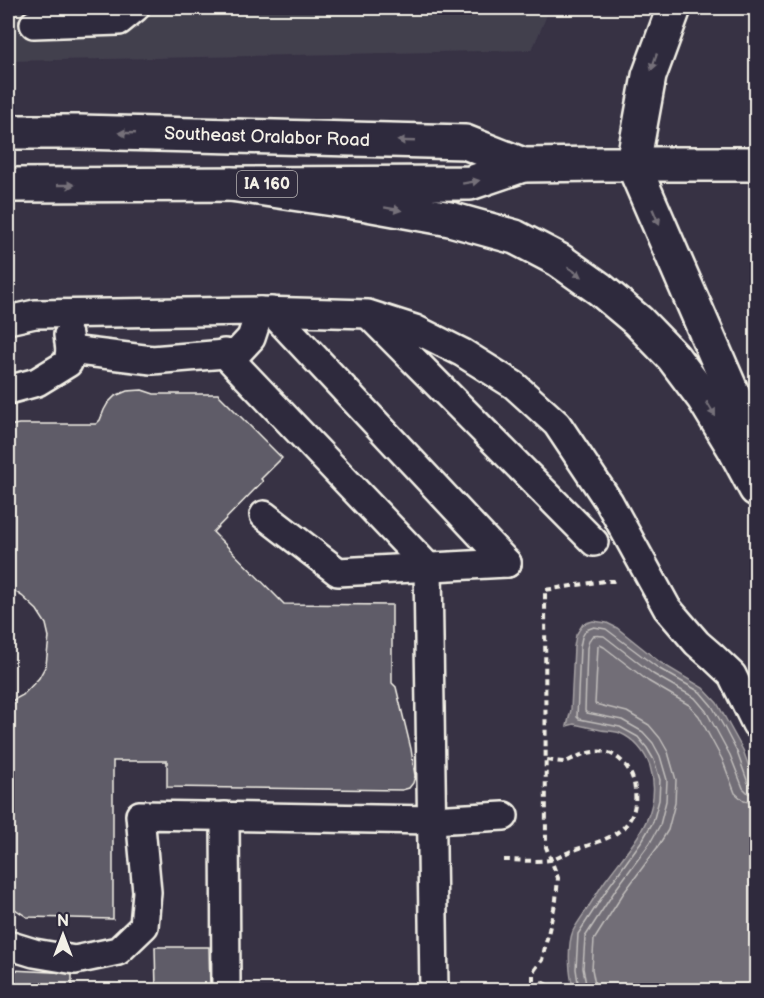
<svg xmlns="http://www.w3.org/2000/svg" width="764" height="998" viewBox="0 0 764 998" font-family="'Balsamiq Sans',sans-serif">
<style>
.built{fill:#433f4e}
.water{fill:#726e77;stroke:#a6a2a4;stroke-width:1.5}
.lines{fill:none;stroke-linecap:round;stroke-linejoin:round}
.shore{stroke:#c0bdbb;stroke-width:1.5}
.building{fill:#5f5c67;stroke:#f4f1e8;stroke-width:1.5}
.minor-casing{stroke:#f4f1e8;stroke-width:32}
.major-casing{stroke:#f4f1e8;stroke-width:38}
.highway-casing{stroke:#f4f1e8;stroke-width:38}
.path{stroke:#f4f1e8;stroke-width:4;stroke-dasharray:6 4.5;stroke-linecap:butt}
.minor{stroke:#2f2a3d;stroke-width:27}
.major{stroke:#2f2a3d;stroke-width:33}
.highway{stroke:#2f2a3d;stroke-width:33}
.oneway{fill:#747079}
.labels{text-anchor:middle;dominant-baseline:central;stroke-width:4.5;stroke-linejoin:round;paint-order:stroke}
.shield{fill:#2f2a3d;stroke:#b9b5b5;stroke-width:1.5}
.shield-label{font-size:16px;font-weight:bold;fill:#f4f1e8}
.street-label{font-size:18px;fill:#f4f1e8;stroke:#2f2a3d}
</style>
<rect width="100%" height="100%" fill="#373244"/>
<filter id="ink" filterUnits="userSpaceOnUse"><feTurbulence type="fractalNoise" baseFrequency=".0167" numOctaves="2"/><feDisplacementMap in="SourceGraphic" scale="12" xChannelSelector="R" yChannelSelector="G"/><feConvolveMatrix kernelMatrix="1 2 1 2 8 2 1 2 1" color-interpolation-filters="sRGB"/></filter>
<g filter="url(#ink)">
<polygon class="built" points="8,8 550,8 532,50 8,61"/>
<path class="water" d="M593,621L607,623L617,628L661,663L703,688L717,703L743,750L756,787V990H574C569,976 567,946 573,931C576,925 581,918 585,912C592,902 598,891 605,881C630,846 665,814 650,766C645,752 634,739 620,733C614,731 607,731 601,730C592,728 583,726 574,724L567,726L571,710L574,647L576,635L583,624Z"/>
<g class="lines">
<g class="shore">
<polyline points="579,990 576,969 578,934 610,885 643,839 653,822 659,800 660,780 654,760 647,748 638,737 620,727 579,719 577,717 580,647 582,637 586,630 594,627 606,629 658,668 700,692 712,706 724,727 737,752 748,783 752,786 756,787"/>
<path d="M587,990L583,968L585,937L616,889L650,843L660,825L666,801L667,780L660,756L653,743L643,732L622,720L587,713L585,711L587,648C590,636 591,634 604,636L653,674L695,698L706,711L717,731L730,755L743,788L748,793L756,794"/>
<polyline points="596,990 592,969 594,940 623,894 657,848 668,830 675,803 676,780 668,752 660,738 649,725 627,712 595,704 598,646 600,645 604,647 648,681 689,705 699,716 709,735 722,759 735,793 744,801 756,803"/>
</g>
</g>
<g class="building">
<polygon points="142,390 154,394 218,394 282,458 261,479 263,481 213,532 284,604 392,605 392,683 396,687 411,749 415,776 413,783 409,788 402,790 167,787 167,761 113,761 113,919 27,917 12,907 8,897 8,703 23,695 39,678 46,665 49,637 46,624 37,610 22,596 8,587 8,426 19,424 96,424 100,420 104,410 108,403 115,396 127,391"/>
<polygon points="155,947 209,947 210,990 156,990"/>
<polygon points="11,970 72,973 72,990 11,990"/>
<polygon points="542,981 556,988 555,990 538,990"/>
</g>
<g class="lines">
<defs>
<g id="minor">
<polyline points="34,24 119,21 135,8"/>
<polyline points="271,311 507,563"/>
<polyline points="371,317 594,542"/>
<polyline points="8,320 35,314 260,311 368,314 415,329 463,353 514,385 557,424 609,502 667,608 697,643 712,656 732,675 756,724"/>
<polyline points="70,350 152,360 237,353 251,338 260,311"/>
<polyline points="224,353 428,567 434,990"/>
<polyline points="8,390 37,382 68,363 70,350 68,335"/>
<polyline points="264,515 338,572 507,563"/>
<polyline points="225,816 226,990"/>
<polyline points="8,945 34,953 75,960 118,951 144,926 147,892 140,815 432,820 504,816"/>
</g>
<g id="major">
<polyline points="8,132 79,132 465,142 523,165"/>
<polyline points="8,185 470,183 523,165 604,164 756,164"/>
</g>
<g id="highway">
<polyline points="674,8 649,76 633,164 756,448"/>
<polyline points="231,184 367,204 450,219 515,237 559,260 600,289 638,321 673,357 703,397 734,448 756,489"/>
</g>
</defs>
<use href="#minor" class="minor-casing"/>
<use href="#major" class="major-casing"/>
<use href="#highway" class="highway-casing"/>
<g class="path">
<path d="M504,860C518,860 535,862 550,860C557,859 564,854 571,851C607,839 643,832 634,783C631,770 622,758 609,753C599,750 587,752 577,757C573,758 569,761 565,762C559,762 553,761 547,760"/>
<polyline points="538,989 533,985 533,972 542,960 556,900 558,878 546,847 545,590 604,581 616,581"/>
</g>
<use href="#minor" class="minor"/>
<use href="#major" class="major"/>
<use href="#highway" class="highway"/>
</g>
<defs><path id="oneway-solid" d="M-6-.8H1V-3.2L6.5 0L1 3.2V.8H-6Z" transform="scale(1.5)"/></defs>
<g class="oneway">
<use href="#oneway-solid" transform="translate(654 62) rotate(109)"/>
<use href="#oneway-solid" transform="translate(127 133) rotate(-178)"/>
<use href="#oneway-solid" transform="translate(406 141) rotate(-178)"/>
<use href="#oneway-solid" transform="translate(471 182) rotate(-10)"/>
<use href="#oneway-solid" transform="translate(66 185)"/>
<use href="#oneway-solid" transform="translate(393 209) rotate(10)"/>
<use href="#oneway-solid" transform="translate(656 217) rotate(67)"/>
<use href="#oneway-solid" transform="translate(575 272) rotate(34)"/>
<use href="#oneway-solid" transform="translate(711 409) rotate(59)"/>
</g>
</g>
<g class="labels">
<rect class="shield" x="237" y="171" width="60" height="26" rx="4.5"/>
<g class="shield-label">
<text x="267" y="184">IA 160</text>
</g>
<g class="street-label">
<text transform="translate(267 137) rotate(2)">Southeast Oralabor Road</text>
</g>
</g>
<rect width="764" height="998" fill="none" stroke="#2f2a3d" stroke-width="30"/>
<rect x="15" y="15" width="734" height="968" fill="none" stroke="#f4f1e8" stroke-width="2" filter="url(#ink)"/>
<g transform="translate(63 935)" stroke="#2f2a3d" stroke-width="4.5" paint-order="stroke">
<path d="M0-4.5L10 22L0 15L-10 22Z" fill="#f4f1e8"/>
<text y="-9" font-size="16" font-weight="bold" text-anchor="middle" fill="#f4f1e8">N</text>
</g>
</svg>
